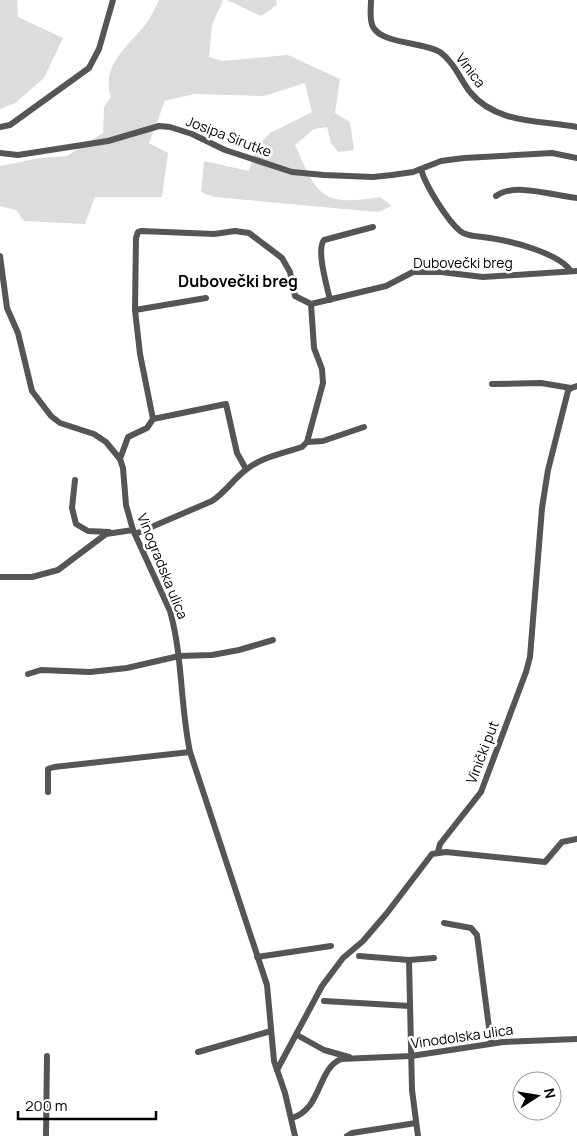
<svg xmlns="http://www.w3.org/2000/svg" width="577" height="1136" viewBox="0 0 577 1136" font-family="Manrope,sans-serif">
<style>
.green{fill:#dcdcdc}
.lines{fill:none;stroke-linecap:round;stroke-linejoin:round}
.minor{stroke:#555;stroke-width:6}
.labels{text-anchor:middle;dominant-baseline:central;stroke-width:5;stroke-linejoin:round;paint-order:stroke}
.street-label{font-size:14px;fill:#000;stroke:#fff}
.quarter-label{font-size:16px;font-weight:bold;fill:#000;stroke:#fff}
</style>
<rect width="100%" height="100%" fill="#fff"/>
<g class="green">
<polygon points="0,0 17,0 18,17 63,38 44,78 15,103 0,109"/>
<path d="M159,0H223L212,25L209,57L222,61L288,55L340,79L335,113L350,122L354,150L338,152L331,143L327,127L314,129L295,145C317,195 321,207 380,197L392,206L378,212L214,197L201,192L204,161L249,171L256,148L270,133L312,112L305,83L264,96L194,94L165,101L149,143L168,153L162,197H95L85,224L24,221L16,210L0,206V166L40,158L67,156L103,133L104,107L111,97C100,64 131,44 148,21C152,14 156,7 159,0Z"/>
<polygon points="227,0 276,0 277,5 261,16"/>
</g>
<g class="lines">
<g class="minor">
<path d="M371,0C371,9 369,19 373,27C382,44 423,42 440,52C454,62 460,79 470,92C496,124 540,120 577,127"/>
<polyline points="0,127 10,125 89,68 99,49 113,0"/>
<polyline points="0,153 18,155 108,141 159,126 170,127 192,134 225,150 292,172 324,175 373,177 392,175 413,172 441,161 464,158 552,153 577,158"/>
<path d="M421,169C425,185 447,220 460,231C467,237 480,236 490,238C511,241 558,253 570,270"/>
<path d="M496,196C515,182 554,196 577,198"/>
<path d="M0,256L7,308L18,333L32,391L51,416L60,423L94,434L106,442L120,459L123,468L126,505L133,530L170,611C183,657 180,705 190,752L267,985L274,1061L285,1093L295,1136"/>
<path d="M330,300C327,286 316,250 324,240L373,227"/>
<polyline points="135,310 206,298"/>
<polyline points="492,384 541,383 571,388"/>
<polyline points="153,419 226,404 237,453 246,469"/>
<polyline points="307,442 323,383 322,369 314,348 311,304"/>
<polyline points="120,459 128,437 147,428 153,419 140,354 135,310 136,238 138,232 141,231 214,234 235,231 249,233 282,258 290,272 295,296 311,304 386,286 413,272 441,272 483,277 577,271"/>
<polyline points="75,480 72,508 76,524 88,531 109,532"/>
<path d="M135,534L212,501C226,492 234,478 247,469C262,457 284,453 302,447L307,442L323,441L364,427"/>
<polyline points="0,577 32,577 58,570 106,534 133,530"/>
<polyline points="28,674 41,670 90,672 127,668 179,656 212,655 239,650 273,640"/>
<polyline points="48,792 48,769 54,767 190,752"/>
<polyline points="438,852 440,844 481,792 526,672 530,657 542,508 548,470 568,391 571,388 577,386"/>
<polyline points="444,923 471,928 477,935 491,1043"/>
<polyline points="359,956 409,960 434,958"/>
<polyline points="257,957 331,946"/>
<polyline points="409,960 412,1090 418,1136"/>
<polyline points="324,1001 410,1006"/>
<polyline points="297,1035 324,1050 349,1057"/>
<polyline points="198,1052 271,1031"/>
<polyline points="277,1070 322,986 343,958 363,941 387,913 432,854 446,852 545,862 562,842 577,839"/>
<path d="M292,1118C322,1109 317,1069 341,1059L411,1056L503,1042L577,1039"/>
<polyline points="46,1136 47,1056"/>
<polyline points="347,1136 352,1133 416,1123"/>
</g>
</g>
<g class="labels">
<g class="street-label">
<text transform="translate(471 70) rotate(53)">Vinica</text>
<text transform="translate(229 136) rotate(21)">Josipa Sirutke</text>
<text x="463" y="262">Dubovečki breg</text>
<text transform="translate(163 566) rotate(68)">Vinogradska ulica</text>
<text transform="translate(482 752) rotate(-69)">Vinički put</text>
<text transform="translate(462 1036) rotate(-8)">Vinodolska ulica</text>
</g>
<g class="quarter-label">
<text x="238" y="281">Dubovečki breg</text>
</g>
</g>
<g transform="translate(537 1096) rotate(78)"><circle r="24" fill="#ffffff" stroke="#999999"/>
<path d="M0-4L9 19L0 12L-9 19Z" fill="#000000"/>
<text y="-8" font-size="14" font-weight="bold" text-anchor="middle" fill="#000000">N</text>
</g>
<path d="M18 1111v8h138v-8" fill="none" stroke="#000000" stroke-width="2.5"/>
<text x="25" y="1111" font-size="15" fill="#000000" stroke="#ffffff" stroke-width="4" paint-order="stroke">200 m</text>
</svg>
